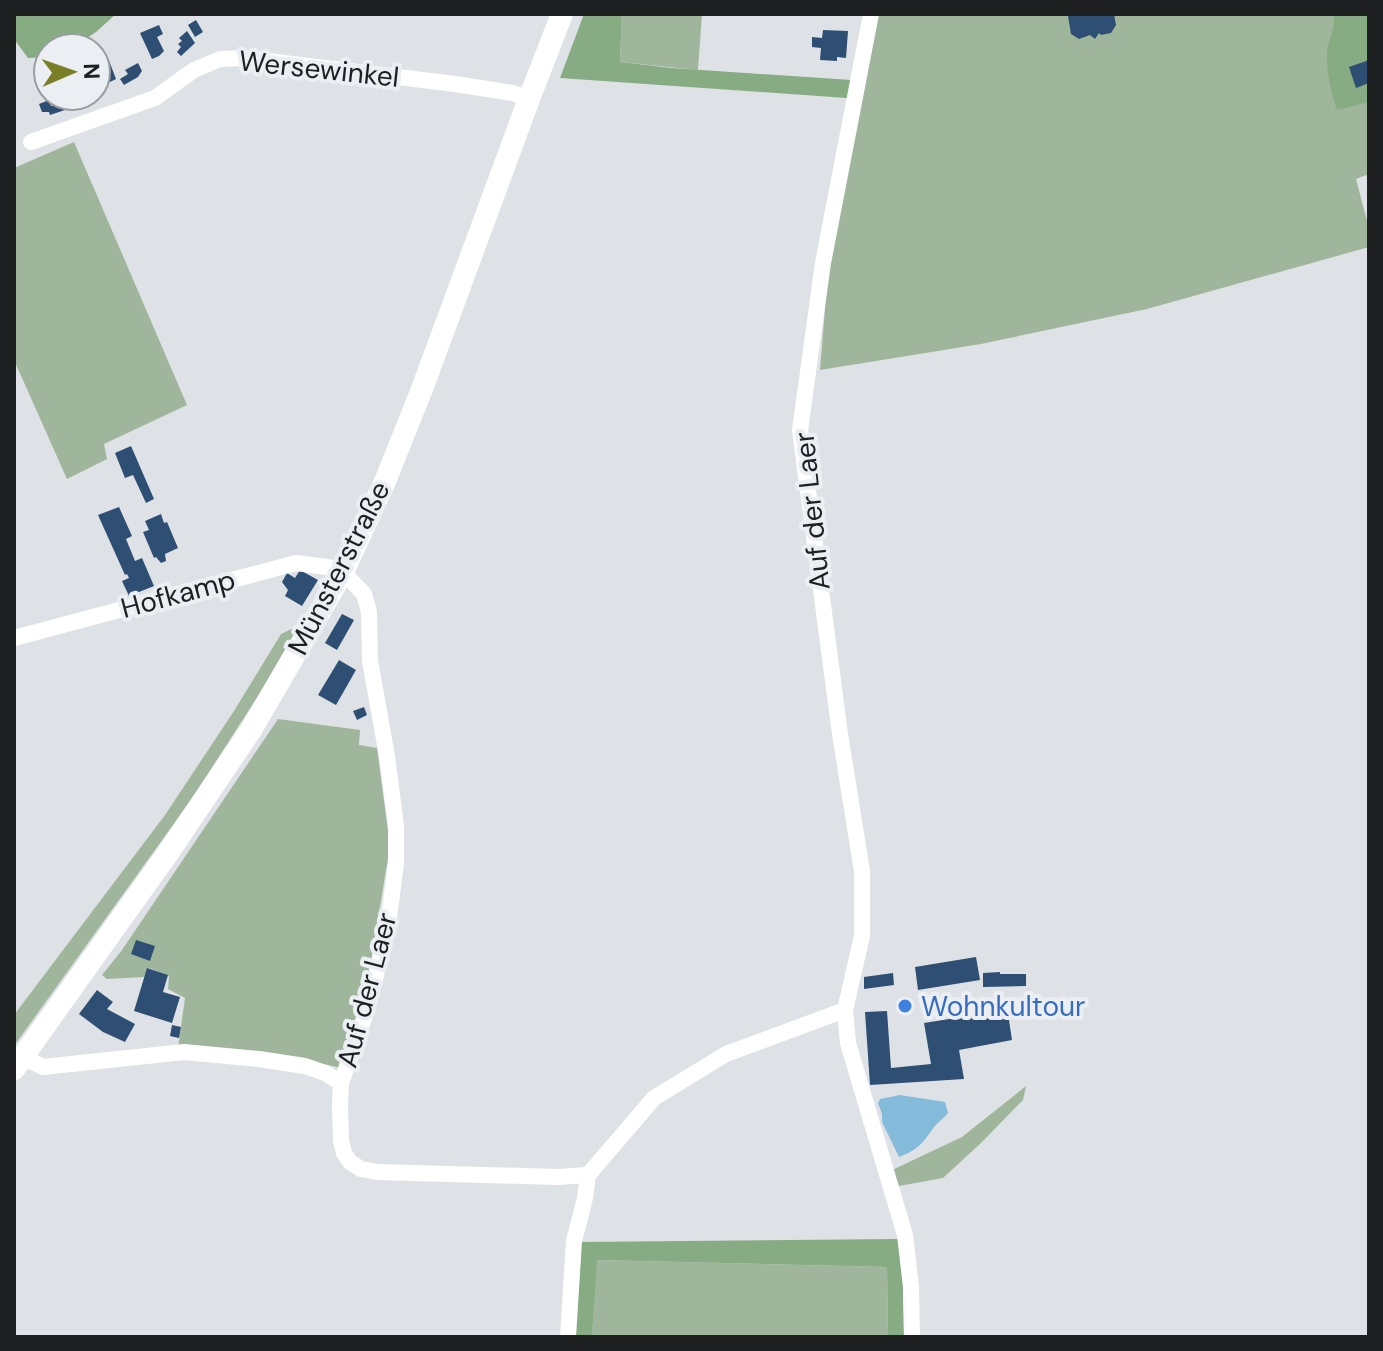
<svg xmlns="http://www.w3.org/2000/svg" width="1383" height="1351" viewBox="0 0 1383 1351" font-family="'DM Sans',sans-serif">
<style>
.green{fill:#9fb69c}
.forest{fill:#87ab82}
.water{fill:#85bbda}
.building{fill:#2e4f73}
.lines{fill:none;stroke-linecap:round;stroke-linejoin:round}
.minor{stroke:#fff;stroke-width:16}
.secondary{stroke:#fff;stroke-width:22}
.shop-dot{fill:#3f7fe0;stroke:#ebeff4;stroke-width:3}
.labels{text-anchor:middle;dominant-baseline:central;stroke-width:8;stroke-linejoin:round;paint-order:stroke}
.street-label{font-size:28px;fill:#1e1f21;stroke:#ebeff4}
.shop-label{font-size:28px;fill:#366cbe;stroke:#ebeff4;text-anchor:start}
</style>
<rect width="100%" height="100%" fill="#dee2e6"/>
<g class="green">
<polygon points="622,14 702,14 698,70 620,62"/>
<polygon points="878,14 1368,14 1369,174 1356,179 1369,228 1369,247 1147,309 981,344 820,370 828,271"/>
<polygon points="74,142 187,405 104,444 107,459 67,479 14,360 14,168"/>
<polygon points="300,625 258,696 193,797 14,1046 14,1015 165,815 234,711 281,634"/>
<path d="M278,719L360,730L359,745L377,748L390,846L366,991L341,1068C288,1054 232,1052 178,1048L185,998L168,989L169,976L149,968L144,977L107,979L102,975L122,950Z"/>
<polygon points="1026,1086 1023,1100 981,1143 943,1178 899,1186 890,1171 962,1137"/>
<polygon points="596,1260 887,1267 888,1337 592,1337"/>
</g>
<g class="forest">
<polygon points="14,14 116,14 96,32 72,48 48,48 48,57 28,58 14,39"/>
<polygon points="584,14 622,14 620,62 672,68 852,80 847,98 560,78"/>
<path d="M1333,14H1368L1369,18V102L1337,110C1331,91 1326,73 1327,52C1328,39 1337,26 1333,14Z"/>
<polygon points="899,1239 903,1282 904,1337 888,1337 887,1267 597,1260 592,1337 574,1337 579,1242"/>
</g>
<path class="water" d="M900,1095L945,1102L948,1113C944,1118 938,1122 934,1127C923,1143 918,1150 899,1157L882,1122V1114L878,1103L880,1099Z"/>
<g class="building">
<polygon points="1070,14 1114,14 1116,25 1111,33 1101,35 1099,33 1095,39 1090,35 1079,39 1071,34 1068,16"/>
<polygon points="196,20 203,32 195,37 188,25"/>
<polygon points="159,25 163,34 157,37 164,51 159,56 152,59 140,33"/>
<polygon points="823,30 848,31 846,58 837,57 837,61 820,60 821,48 812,47 812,37 822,38"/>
<polygon points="187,31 195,43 181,56 177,52 181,47 178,44 182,41 179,38"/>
<polygon points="108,58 116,79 102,86 104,93 96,95 96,63"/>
<polygon points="1369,60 1369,83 1356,88 1349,67"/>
<polygon points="138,63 142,71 138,77 124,85 120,79 128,74 125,70"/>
<polygon points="78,96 97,96 70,107 68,100"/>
<polygon points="49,100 51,106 62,102 65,110 50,115 49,112 42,112 39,104"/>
<polygon points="131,446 154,499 146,503 133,475 125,478 115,453"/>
<polygon points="119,507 132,536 126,539 135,561 142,558 154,586 129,596 122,581 129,578 127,574 125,575 98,515"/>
<polygon points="161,514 164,523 167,522 178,548 165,554 166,561 161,563 156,557 154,558 143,532 149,530 145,521"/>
<polygon points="300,570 318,580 302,606 285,596 288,590 282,582 287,573 295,578"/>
<polygon points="342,614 354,620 337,650 325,643"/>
<polygon points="339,660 356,670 336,705 318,695"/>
<polygon points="364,707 367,715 357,720 353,711"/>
<polygon points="136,940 155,946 150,961 131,954"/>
<polygon points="976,957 980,980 918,990 915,967"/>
<polygon points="147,968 168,975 163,992 180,997 172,1023 134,1011"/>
<polygon points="1000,972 1000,974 1026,974 1026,986 983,987 983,973"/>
<polygon points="893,973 894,985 864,989 864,977"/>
<polygon points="97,990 113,1002 107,1009 135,1024 125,1042 103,1032 79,1014"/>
<polygon points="1007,1007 1012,1040 959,1050 964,1079 870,1085 865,1012 887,1011 891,1068 931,1064 924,1023 987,1013 987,1010"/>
<polygon points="172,1025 181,1027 179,1038 170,1036"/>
</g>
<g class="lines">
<g class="minor">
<polyline points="31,142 155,98 194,70 220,59 243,58 455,84 513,93 529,99"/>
<polyline points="14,638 296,563 334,568 343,572 364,594 369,612 370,661 387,756 396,826 396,863 388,926 380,959 367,1010 341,1083 340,1104 341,1141 344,1153 350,1162 361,1169 377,1172 558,1177 588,1175"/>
<polyline points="845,1010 848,1043 905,1235 911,1287 912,1337"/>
<polyline points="23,1057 43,1067 184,1052 259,1059 305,1066 325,1073 341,1083"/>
<polyline points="568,1337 574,1241 585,1198 588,1175 654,1098 726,1054 845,1010 862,936 862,871 840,734 800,430 823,263 871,14"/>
</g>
<polyline class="secondary" points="14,1069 168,853 251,730 343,572 386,479 422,389 529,99 562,14"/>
</g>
<circle class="shop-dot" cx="905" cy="1006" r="8"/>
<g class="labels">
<g class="street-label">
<text transform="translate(319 69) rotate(6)">Wersewinkel</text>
<text transform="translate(812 511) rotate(-96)">Auf der Laer</text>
<text transform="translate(339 568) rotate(-63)">Münsterstraße</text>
<text transform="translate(178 594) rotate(-15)">Hofkamp</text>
<text transform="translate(367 990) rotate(-75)">Auf der Laer</text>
</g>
<g class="shop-label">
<text x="921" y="1006">Wohnkultour</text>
</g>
</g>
<rect width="1383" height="1351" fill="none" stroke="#1e1f21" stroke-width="32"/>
<g transform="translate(72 72) rotate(88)"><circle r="38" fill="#ebeff4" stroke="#999ca0" stroke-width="2"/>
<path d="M0-6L14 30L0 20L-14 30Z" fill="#7a7e27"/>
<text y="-12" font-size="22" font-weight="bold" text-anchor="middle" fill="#1e1f21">N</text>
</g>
</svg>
